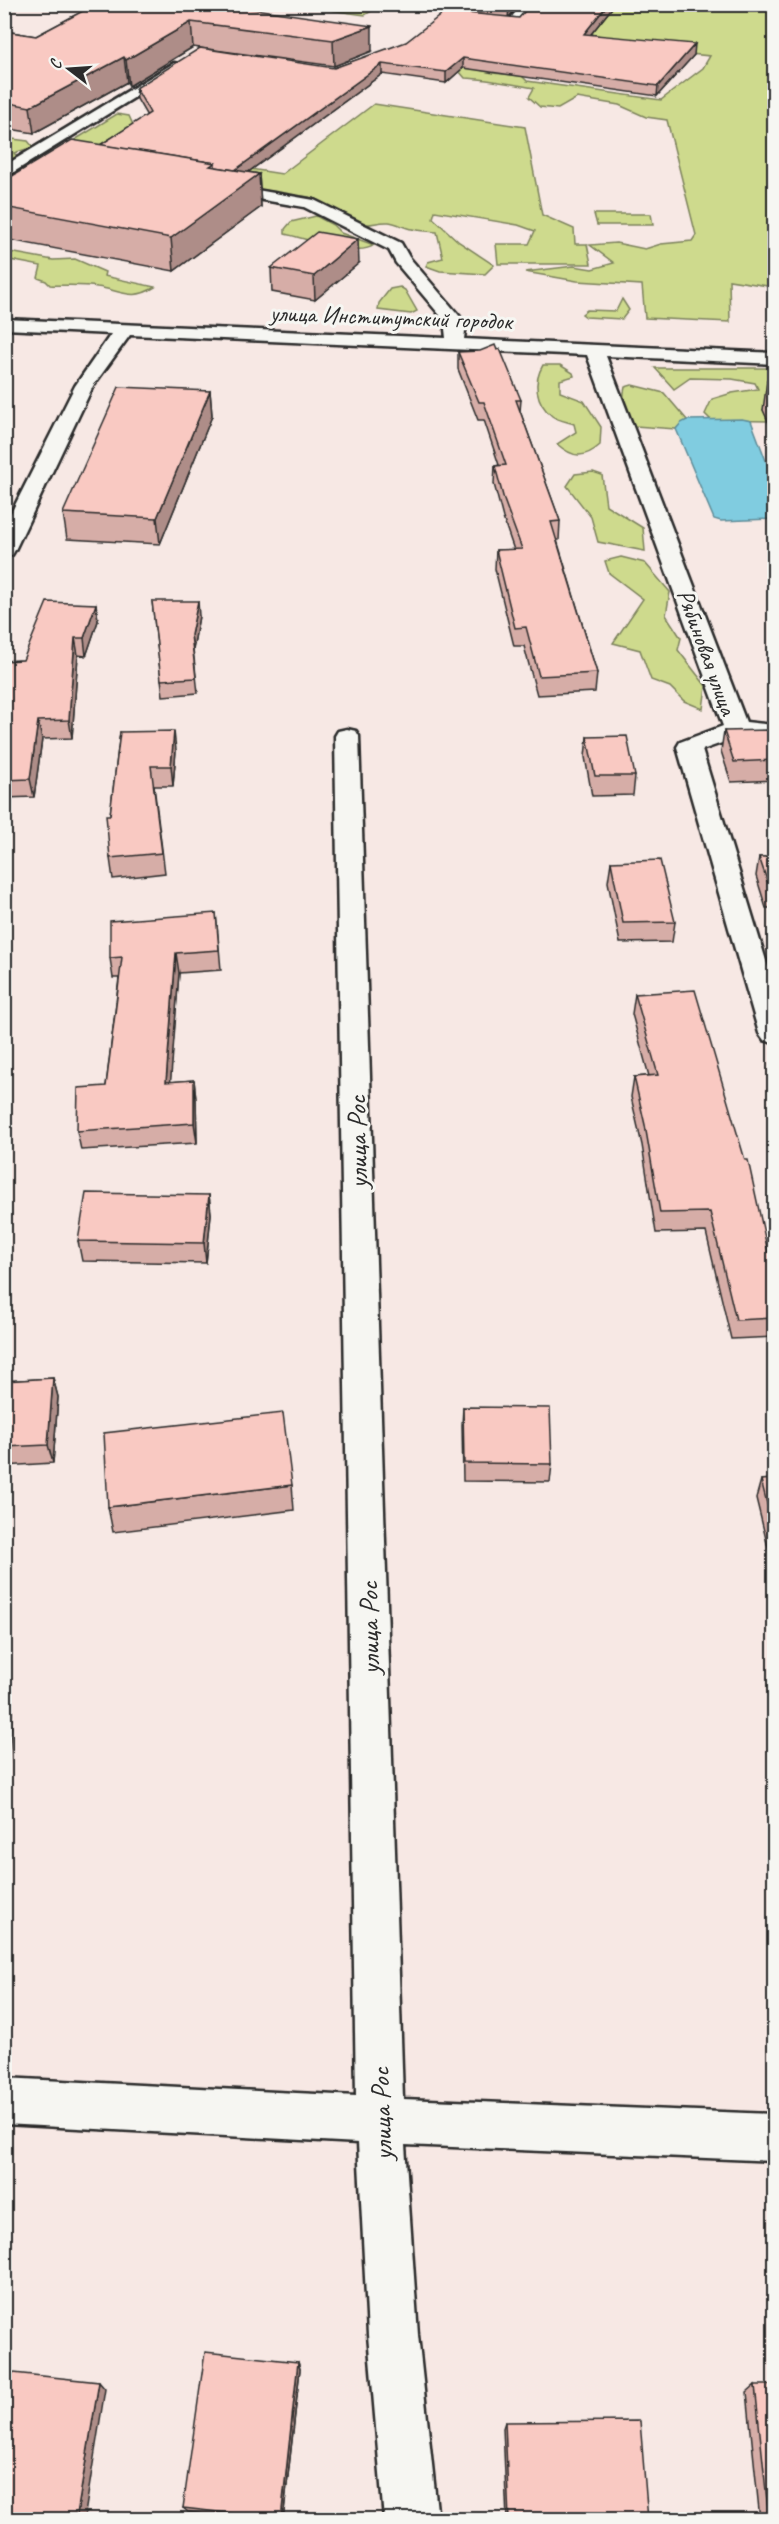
<svg xmlns="http://www.w3.org/2000/svg" width="779" height="2524" viewBox="0 0 779 2524" font-family="Caveat,sans-serif">
<style>
.green{fill:#ceda8d;stroke:#7c825c;stroke-width:1.5}
.water{fill:#80cce0;stroke:#5e8c98;stroke-width:1.5}
.lines{fill:none;stroke-linecap:round;stroke-linejoin:round}
.minor-casing{stroke:#2b2b2b;stroke-width:5}
.minor{fill:#f6f6f2;fill-rule:evenodd}
.wall{fill:#d6ada7;stroke:#2b2b2b;stroke-width:1.5}
.shaded-wall{fill:#ae8d88;stroke:#2b2b2b;stroke-width:1.5}
.building{fill:#f9c9c2;stroke:#2b2b2b;stroke-width:1.5}
.labels{text-anchor:middle;dominant-baseline:central;stroke-width:6;stroke-linejoin:round;paint-order:stroke}
.far-street-label{font-size:24px;fill:#2b2b2b;stroke:#f6f6f2}
.street-label{font-size:28px;fill:#2b2b2b;stroke:#f6f6f2}
</style>
<rect width="100%" height="100%" fill="#f7e8e4"/>
<filter id="ink" filterUnits="userSpaceOnUse"><feTurbulence type="fractalNoise" baseFrequency=".0167" numOctaves="2"/><feDisplacementMap in="SourceGraphic" scale="12" xChannelSelector="R" yChannelSelector="G"/><feConvolveMatrix kernelMatrix="1 2 1 2 8 2 1 2 1" color-interpolation-filters="sRGB"/></filter>
<g filter="url(#ink)">
<g class="green">
<polygon points="293,5 381,4 381,5 365,15"/>
<path d="M614,5H774V287L729,280L730,322L645,318L642,285L577,281L525,272L574,266L592,269L614,263L590,245L616,243L645,249L661,244L692,241L696,235L667,120L646,117L619,105L577,98L558,109L540,107L529,97L534,88C511,84 488,79 465,78L453,64L493,73L522,76L527,81L661,100L703,68L710,56L583,44Z"/>
<path d="M374,104L525,127L542,215L574,229L575,244H587L591,264H498L496,244H529L535,231L518,225L435,211L433,218L459,242L494,265L485,274L440,271L426,266L428,262L443,258L437,232C429,231 420,231 412,229C404,228 398,223 389,222C378,221 370,226 360,224L309,197L54,157L55,152L117,114L129,116L134,127L102,146L282,174Z"/>
<polygon points="4,138 28,141 33,147 14,153 19,160 5,167"/>
<polygon points="594,214 651,214 653,225 597,225"/>
<path d="M316,216L333,225L341,233L374,245C359,258 305,238 285,234V229L291,222Z"/>
<path d="M4,251L53,260L75,259L105,272L104,276L155,287C132,302 120,290 97,287C82,284 65,286 50,285L46,281L38,278L41,266L5,259Z"/>
<polygon points="400,287 405,290 417,311 411,314 378,310 379,303 390,289"/>
<polygon points="622,299 629,310 622,319 586,317 582,314 587,310 616,311"/>
<path d="M543,365H560L573,373L574,376L560,380V392L584,401L601,427L600,445C584,459 573,458 557,444L576,432L574,424C568,422 557,420 552,416C535,402 533,382 543,365Z"/>
<polygon points="655,368 774,368 774,409 763,410 768,421 711,420 705,414 712,399 732,393 758,389 755,383 732,379 690,378 674,389"/>
<path d="M632,385L664,393L687,420L676,429L635,426C626,412 621,404 625,387Z"/>
<polygon points="593,472 602,475 606,505 643,528 645,551 598,542 591,517 567,486 575,474"/>
<polygon points="621,557 645,563 670,592 666,615 681,638 678,650 706,686 703,709 684,701 670,687 651,680 640,650 613,643 643,599 609,573 605,561"/>
</g>
<polygon class="water" points="742,419 751,421 774,482 774,519 721,521 714,519 676,429 681,423 687,420"/>
<g class="lines">
<defs>
<g id="minor">
<polygon points="523,4 536,4 517,27 474,23 467,19 474,15 509,20"/>
<polygon points="174,63 179,64 181,67 179,70 4,178 4,166"/>
<polygon points="217,183 314,200 401,243 409,257 462,319 465,331 464,339 774,353 774,364 606,356 746,722 774,725 774,739 739,737 702,750 774,987 774,1043 764,1040 759,1033 677,747 680,742 723,726 587,355 130,335 93,386 15,550 12,555 4,556 4,527 75,386 111,334 4,329 4,319 446,338 444,320 396,263 389,250 304,207 211,191 209,188"/>
<polygon points="347,729 356,731 359,736 403,2099 774,2114 774,2161 405,2145 418,2335 438,2520 384,2520 368,2335 358,2143 4,2124 4,2078 356,2096 335,736 338,731"/>
</g>
</defs>
<use href="#minor" class="minor-casing"/>
<use href="#minor" class="minor"/>
</g>
<g class="wall">
<polygon points="96,4 249,4 243,8 372,51 334,66 193,47 129,86 127,82 34,133 4,128 4,31 36,36"/>
<polygon points="439,4 520,4 508,17 519,18 531,4 615,4 591,34 694,55 657,96 463,68 446,83 382,74 248,172 259,174 261,207 174,271 4,239 4,181 100,145 147,116 137,99 136,88 334,68 488,15 439,10"/>
<polygon points="359,263 315,300 272,292 271,268"/>
<polygon points="458,352 521,400 520,411 560,521 559,540 557,540 597,673 595,692 537,695 524,646 514,646 495,569 496,550 514,550 503,518 494,484 495,466 499,465 484,420 478,420 458,369"/>
<polygon points="767,381 774,381 774,434 763,410"/>
<polygon points="210,391 212,416 160,544 67,539 63,513"/>
<polygon points="152,601 199,616 193,649 198,693 163,696"/>
<polygon points="96,604 98,621 86,656 78,655 72,738 42,739 34,797 4,798 4,661 23,660"/>
<polygon points="724,731 774,745 774,780 731,782 721,751"/>
<polygon points="120,732 176,750 173,786 154,786 165,873 113,879 110,858 110,815"/>
<polygon points="587,737 635,776 633,795 592,796 585,757"/>
<polygon points="759,857 774,857 774,914 772,908 766,908 756,876"/>
<polygon points="611,862 675,922 672,942 620,943 608,882"/>
<polygon points="216,913 221,970 179,973 170,1082 194,1080 196,1100 197,1143 81,1150 77,1131 106,1086 119,978 113,978 110,958"/>
<polygon points="635,994 768,1252 774,1251 774,1337 731,1339 706,1232 656,1233 642,1145 631,1097 634,1077 649,1076 632,1014"/>
<polygon points="209,1195 211,1214 206,1263 82,1261 78,1241"/>
<polygon points="53,1378 58,1397 53,1463 4,1466 4,1381"/>
<polygon points="463,1407 552,1464 550,1482 463,1481 462,1425"/>
<polygon points="774,1479 774,1572 756,1498 761,1480"/>
<polygon points="292,1485 294,1510 113,1532 108,1507"/>
<polygon points="298,2362 300,2369 283,2520 251,2520 188,2512 183,2508"/>
<polygon points="755,2385 774,2520 760,2520 747,2392"/>
<polygon points="505,2422 648,2520 507,2520 503,2428"/>
</g>
<g class="shaded-wall">
<polygon points="208,4 249,4 214,25"/>
<polygon points="511,4 520,4 508,18 509,8"/>
<polygon points="608,4 615,4 583,44 584,34"/>
<polygon points="191,22 193,47 129,86 126,60"/>
<polygon points="372,26 372,51 334,66 333,40"/>
<polygon points="695,44 694,55 657,96 658,86"/>
<polygon points="124,57 127,82 34,133 30,107"/>
<polygon points="463,58 463,68 446,83 446,72"/>
<polygon points="382,64 382,74 232,184 231,173"/>
<polygon points="259,174 261,207 174,271 171,238"/>
<polygon points="358,239 359,263 315,300 314,276"/>
<polygon points="210,391 212,416 160,544 157,518"/>
<polygon points="198,601 199,616 193,650 191,635"/>
<polygon points="96,604 98,621 86,656 84,638"/>
<polygon points="75,638 78,655 72,738 69,720"/>
<polygon points="38,721 42,739 34,797 30,779"/>
<polygon points="174,731 176,750 173,786 171,766"/>
<polygon points="176,953 179,973 169,1102 166,1082"/>
<polygon points="194,1080 196,1100 197,1143 194,1123"/>
<polygon points="209,1195 211,1214 206,1263 204,1243"/>
<polygon points="53,1378 58,1397 53,1463 48,1445"/>
<polygon points="6,1694 12,1711 5,1812 4,1716"/>
<polygon points="298,2362 300,2369 283,2520 281,2520"/>
<polygon points="99,2382 105,2389 84,2520 76,2520"/>
</g>
<g class="building">
<polygon points="96,4 219,4 372,26 333,40 191,22 126,60 124,57 30,107 4,102 4,31 36,36"/>
<polygon points="479,4 511,4 509,8"/>
<polygon points="531,4 608,4 584,34 695,44 658,86 463,58 446,72 382,64 235,170 215,167 215,163 100,145 150,113 136,88 200,48 334,68 406,42 446,11 519,18"/>
<polygon points="72,140 215,163 210,166 259,174 171,238 4,207 4,181"/>
<polygon points="317,232 358,239 314,276 271,268"/>
<polygon points="495,345 497,350 500,349 521,400 516,400 560,521 551,522 597,673 539,676 526,627 515,628 496,550 522,549 504,500 495,466 506,465 484,402 479,402 458,352 480,351"/>
<polygon points="767,381 774,381 774,396"/>
<polygon points="119,387 210,391 157,518 63,513"/>
<polygon points="152,601 198,601 191,635 196,678 161,680"/>
<polygon points="47,602 96,604 84,638 75,638 69,720 38,721 30,779 4,780 4,661 23,660"/>
<polygon points="769,730 774,745 774,760 734,762 724,731"/>
<polygon points="174,731 171,766 151,766 162,853 110,858 106,815 110,815 120,732"/>
<polygon points="627,736 635,776 595,776 587,737"/>
<polygon points="759,857 774,857 774,889 770,889"/>
<polygon points="660,860 675,922 623,923 611,862"/>
<polygon points="216,913 219,950 176,953 166,1082 194,1080 194,1123 77,1131 78,1088 106,1086 122,957 110,958 110,921"/>
<polygon points="695,990 745,1160 748,1160 768,1252 774,1251 774,1318 736,1320 710,1212 660,1213 645,1125 634,1077 658,1075 635,994"/>
<polygon points="86,1193 209,1195 204,1243 78,1241"/>
<polygon points="53,1378 48,1445 4,1447 4,1381"/>
<polygon points="463,1407 550,1408 552,1464 464,1463"/>
<polygon points="283,1413 292,1485 108,1507 104,1433"/>
<polygon points="774,1479 774,1531 761,1480"/>
<polygon points="4,1694 6,1694 4,1716"/>
<polygon points="205,2352 298,2362 281,2519 183,2508"/>
<polygon points="4,2372 99,2382 76,2520 4,2520"/>
<polygon points="755,2385 774,2385 774,2520 769,2520"/>
<polygon points="640,2421 648,2520 509,2520 505,2422"/>
</g>
</g>
<g class="labels">
<g class="far-street-label">
<text transform="translate(391 317) rotate(2)">улица Институтский городок</text>
<text transform="translate(707 652) rotate(70)">Рябиновая улица</text>
</g>
<g class="street-label">
<text transform="translate(357 1142) rotate(-91)">улица Рос</text>
<text transform="translate(369 1628) rotate(-91)">улица Рос</text>
<text transform="translate(381 2114) rotate(-92)">улица Рос</text>
</g>
</g>
<rect width="779" height="2524" fill="none" stroke="#f6f6f2" stroke-width="24"/>
<rect x="12" y="12" width="755" height="2500" fill="none" stroke="#2b2b2b" stroke-width="2" filter="url(#ink)"/>
<g transform="translate(69 69) rotate(287)" stroke="#f6f6f2" stroke-width="4.5" paint-order="stroke">
<path d="M0-4.5L10 22L0 15L-10 22Z" fill="#2b2b2b"/>
<text y="-9" font-size="16" font-weight="bold" text-anchor="middle" fill="#2b2b2b">С</text>
</g>
</svg>
